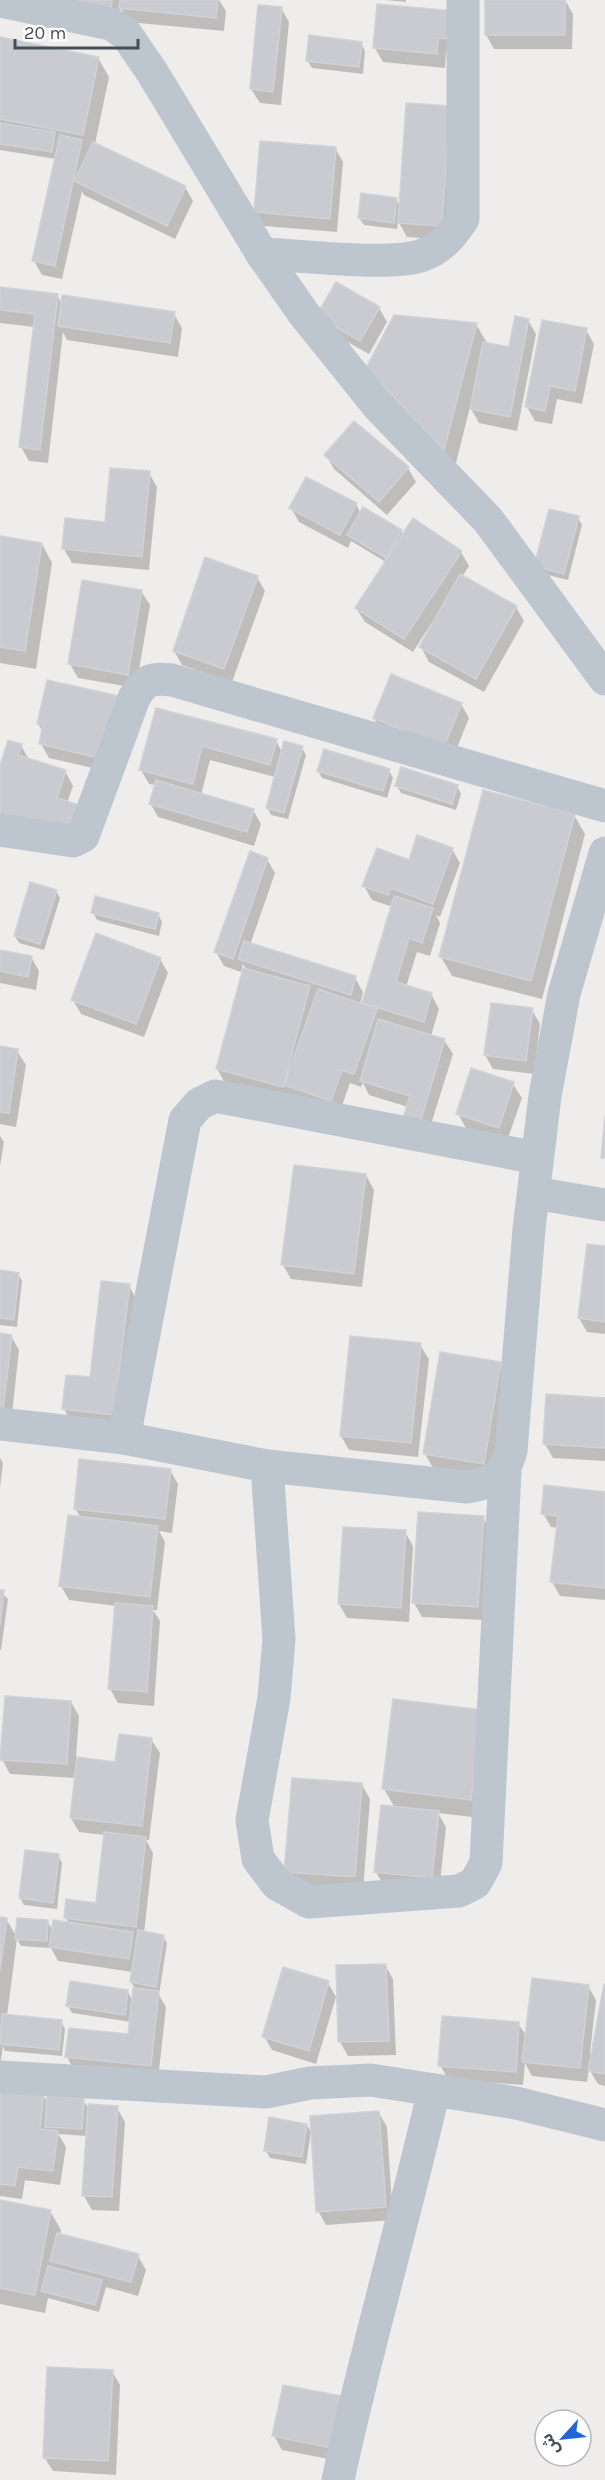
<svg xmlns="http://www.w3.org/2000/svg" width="605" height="2480" viewBox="0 0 605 2480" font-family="Karla,'Noto Sans Arabic',sans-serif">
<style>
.shadow{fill:#0003}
.building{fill:#c9cbd1;stroke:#d0d2d7;stroke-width:1.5}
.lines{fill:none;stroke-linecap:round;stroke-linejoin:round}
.street{stroke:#bdc5ce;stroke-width:33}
</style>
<rect width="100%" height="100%" fill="#efecec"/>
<g class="shadow">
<polygon points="73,0 219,0 226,11 224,31 128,22 121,8 118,22"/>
<polygon points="385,0 406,0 406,2"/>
<polygon points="486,0 565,0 573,14 572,49 494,49 486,35"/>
<polygon points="281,8 289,22 281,105 260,103 251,89"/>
<polygon points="452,12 457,53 446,52 445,68 383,62 375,48"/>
<polygon points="0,39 98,58 109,77 95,144 185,187 193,201 175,239 84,195 82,191 62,279 42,275 34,261 56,159 0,150"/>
<polygon points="361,43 365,51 363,74 312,68 307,60"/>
<polygon points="449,108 449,240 407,237 398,221 397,229 364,225 359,218 396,199 400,206"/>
<polygon points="335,148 343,162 337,232 264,226 256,212"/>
<polygon points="0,288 57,295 62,304 174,314 182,328 178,357 67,340 63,332 48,463 29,461 21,447 35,327 0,323"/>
<polygon points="379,308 387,322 369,354 326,330"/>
<polygon points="528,320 536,334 517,431 479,423 470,407 455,467 378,386 476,324 487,343 510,349"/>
<polygon points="586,330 594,344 582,404 557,399 552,424 535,421 527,407"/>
<polygon points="326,455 408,468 416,482 387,515 334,469"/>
<polygon points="149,473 157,487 149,570 72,563 64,549 106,524"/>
<polygon points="356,504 361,514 401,531 404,535 461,552 469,566 462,577 516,607 524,621 484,692 429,662 421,647 433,625 431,624 413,652 365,622 356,608 386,562 351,541 348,548 299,522 291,508"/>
<polygon points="578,518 582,525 568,580 540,573"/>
<polygon points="0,538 42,544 52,563 36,669 0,663"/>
<polygon points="257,577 265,591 232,682 182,665 174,651"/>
<polygon points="141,591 150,605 136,688 78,678 70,664"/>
<polygon points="118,697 115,773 49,758 41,744 43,732 38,724"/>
<polygon points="461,704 469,718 452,760 382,732 374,718"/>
<polygon points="157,709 276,741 282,752 302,748 306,755 288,819 271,815 267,807 275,777 210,760 201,795 253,810 261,824 254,846 158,817 150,803 156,785 149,784 141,770"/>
<polygon points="21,745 29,760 65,771 73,786 67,803 92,822 0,772"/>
<polygon points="389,770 393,778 387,798 322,778 318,771"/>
<polygon points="397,786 457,786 461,794 456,810 401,793"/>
<polygon points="574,815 585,834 542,999 452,976 441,957"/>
<polygon points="452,849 460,863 440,917 436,915 440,923 430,956 417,952 406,987 431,994 439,1009 431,1036 444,1040 453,1054 427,1137 408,1107 369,1095 363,1083 361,1087 350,1083 339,1114 225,1083 217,1069 247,971 243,964 241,972 224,966 216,952 267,859 275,873 250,945 355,978 363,992 360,1005 366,1007 364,1003 393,907 372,900 364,886 410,862"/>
<polygon points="56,891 60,898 44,950 19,943 15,936"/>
<polygon points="93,912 158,914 162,922 159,936 97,920"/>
<polygon points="0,951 31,957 39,971 36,990 0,983"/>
<polygon points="160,959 168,973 144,1037 81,1014 73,1000"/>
<polygon points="532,1010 540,1024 534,1074 493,1069 485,1055"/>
<polygon points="0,1048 17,1051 26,1065 16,1127 0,1124"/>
<polygon points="513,1084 522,1098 507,1141 466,1128 458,1114"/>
<polygon points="0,1136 4,1142 0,1166"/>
<polygon points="366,1175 374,1190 362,1287 291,1279 283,1265"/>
<polygon points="605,1248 605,1334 587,1332 579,1318"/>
<polygon points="0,1272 18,1274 22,1281 17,1327 0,1325"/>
<polygon points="129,1286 137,1300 122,1428 72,1423 64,1409 92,1379"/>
<polygon points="0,1335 11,1336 19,1350 10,1432 0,1431"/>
<polygon points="420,1345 429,1359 418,1457 349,1450 341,1436"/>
<polygon points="500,1364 508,1378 492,1477 433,1468 425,1454"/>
<polygon points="605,1399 605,1461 553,1458 545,1444"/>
<polygon points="0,1458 3,1463 0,1488"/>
<polygon points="170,1470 178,1484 172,1533 159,1531 165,1542 157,1610 153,1610 160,1621 154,1706 118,1703 110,1689 116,1606 69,1600 61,1586 81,1518 75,1508"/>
<polygon points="605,1493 605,1600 560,1596 552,1582 558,1528 551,1527 543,1513"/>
<polygon points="483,1518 491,1532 485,1620 422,1617 414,1603"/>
<polygon points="405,1532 413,1546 409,1622 347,1618 339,1604"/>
<polygon points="0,1591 8,1599 1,1650 0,1650"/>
<polygon points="71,1702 79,1716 76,1758 117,1763 151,1739 160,1753 149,1840 146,1840 153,1853 144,1933 163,1936 167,1943 159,1995 166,2007 158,2080 75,2071 67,2057 129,2036 131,2022 72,2013 68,2006 127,1991 133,2001 136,1990 131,1982 133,1972 58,1961 51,1948 21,1946 17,1939 7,2016 61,2021 65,2029 62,2056 5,2051 3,2046 0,2066 0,1918 6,1919 17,1937 47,1921 53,1931 69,1924 66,1918 97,1904 105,1835 79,1832 71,1818 76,1778 10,1774 2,1759"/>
<polygon points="481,1711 481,1818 438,1813 446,1827 439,1892 384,1886 376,1872 395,1808 384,1789"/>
<polygon points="362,1785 370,1799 363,1891 294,1886 286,1871"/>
<polygon points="58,1856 62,1863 57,1909 24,1905 20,1898"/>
<polygon points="385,1965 393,1979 396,2055 348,2056 340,2042"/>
<polygon points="328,1983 336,1997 316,2064 272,2050 264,2036"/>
<polygon points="588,1986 596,2000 590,2053 593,2053 605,1987 605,2086 598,2084 589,2069 587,2082 532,2076 525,2063 523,2085 448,2079 440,2065 518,2023 527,2037"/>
<polygon points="43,2095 48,2103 83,2100 89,2110 117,2108 125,2122 119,2211 92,2210 84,2196 87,2136 58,2134 66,2147 60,2185 25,2180 22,2199 0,2196 0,2097"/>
<polygon points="379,2113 387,2127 393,2220 326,2225 318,2211"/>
<polygon points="307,2125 311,2132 306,2164 270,2158 266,2151"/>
<polygon points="0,2201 50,2211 61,2230 60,2235 138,2256 146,2270 138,2296 106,2287 99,2312 48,2298 45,2313 0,2304"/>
<polygon points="112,2371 120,2385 116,2475 53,2471 44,2457"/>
<polygon points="284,2387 339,2461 282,2450 274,2436"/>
</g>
<g class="building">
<polygon points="72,0 112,0 111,8"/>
<polygon points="120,0 218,0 216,18 119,8"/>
<rect x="485" y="0" width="80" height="35"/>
<polygon points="377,4 453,11 450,39 438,38 437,54 373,48"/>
<polygon points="258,5 282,7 273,92 250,89"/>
<polygon points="309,35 362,42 359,67 306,61"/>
<polygon points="0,37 99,57 83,135 0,119"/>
<polygon points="406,103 450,106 442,226 398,223"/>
<polygon points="0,123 55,132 52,152 0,144"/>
<polygon points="60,135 82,140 55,266 32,261"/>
<polygon points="260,141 336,147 330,219 254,212"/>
<polygon points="93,142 186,186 167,226 74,181"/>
<polygon points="361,193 397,198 394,223 358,218"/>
<polygon points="336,282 380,307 360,341 316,316"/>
<polygon points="0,287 58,294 40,450 19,447 35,314 0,310"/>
<polygon points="62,295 175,312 170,343 58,326"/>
<polygon points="394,315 477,323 444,450 366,368"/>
<polygon points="515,316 529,319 510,417 470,409 483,342 509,347"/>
<polygon points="542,320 587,328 575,391 550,386 545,411 525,407"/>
<polygon points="354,421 409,467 379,502 324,455"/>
<polygon points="110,468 150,471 142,557 62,549 65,518 105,522"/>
<polygon points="306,477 357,503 340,535 289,508"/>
<polygon points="363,507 402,530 386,558 347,535"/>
<polygon points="549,509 579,516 564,574 534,566"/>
<polygon points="413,518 462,551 404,639 355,608"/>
<polygon points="0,536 42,543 25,651 0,647"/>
<polygon points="205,557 258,576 224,669 173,651"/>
<polygon points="460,574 517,606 476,679 419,647"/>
<polygon points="82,580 142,590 128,675 68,664"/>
<polygon points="391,674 462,703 444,747 373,718"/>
<polygon points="47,680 119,696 108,760 39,744 43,725 37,724"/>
<polygon points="156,708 277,739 270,765 202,746 193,784 139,770"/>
<polygon points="8,740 22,744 18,755 66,770 57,798 85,807 75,839 0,816 0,766"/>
<polygon points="284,741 303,746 284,813 266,808"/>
<polygon points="324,749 390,769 383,791 317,771"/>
<polygon points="401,767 458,785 452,804 395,786"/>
<polygon points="156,780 254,809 247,832 149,804"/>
<polygon points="483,790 575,814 531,981 439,957"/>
<polygon points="417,835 453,848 433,904 391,888 388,895 362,886 377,848 409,860"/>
<polygon points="250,851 268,858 233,959 214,952"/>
<polygon points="30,882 57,890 40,944 14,936"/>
<polygon points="95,896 159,913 155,929 91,913"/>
<polygon points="394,896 433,908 422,943 409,938 396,982 432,993 424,1022 362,1003"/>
<polygon points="96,933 161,958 136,1024 71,1000"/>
<polygon points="244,941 356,976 351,995 238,959"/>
<polygon points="0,950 32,956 28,977 0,971"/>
<polygon points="243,968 310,986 283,1087 216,1069"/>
<polygon points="318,989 377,1009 354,1074 342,1070 331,1101 284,1085"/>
<polygon points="491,1003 533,1008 526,1061 484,1055"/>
<polygon points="378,1019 445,1039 420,1123 403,1118 410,1096 360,1081"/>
<polygon points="0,1046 18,1049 9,1113 0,1112"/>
<polygon points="471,1068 514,1082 499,1128 456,1114"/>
<polygon points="605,1116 605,1158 601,1158"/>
<polygon points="294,1165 366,1174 354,1274 281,1265"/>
<polygon points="587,1244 605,1246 605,1322 578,1318"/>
<polygon points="0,1270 19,1273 14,1320 0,1318"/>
<polygon points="101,1281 130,1284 114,1415 62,1409 66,1375 90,1377"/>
<polygon points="0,1333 12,1335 2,1418 0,1418"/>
<polygon points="350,1336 421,1343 411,1443 340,1436"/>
<polygon points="440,1352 501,1362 484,1464 423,1454"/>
<polygon points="546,1394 605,1398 605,1448 543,1444"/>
<polygon points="79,1459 171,1469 165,1519 74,1509"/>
<polygon points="544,1485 605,1492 605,1588 550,1582 558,1516 541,1514"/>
<polygon points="418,1512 484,1516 478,1607 412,1603"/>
<polygon points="68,1515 158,1526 150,1597 59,1586"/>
<polygon points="343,1527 406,1530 401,1608 338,1604"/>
<polygon points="0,1590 4,1590 0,1625"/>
<polygon points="115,1603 153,1606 147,1692 108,1689"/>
<polygon points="5,1696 71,1701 67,1764 0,1760"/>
<polygon points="393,1699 482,1710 471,1800 382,1789"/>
<polygon points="119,1734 152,1738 142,1826 70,1818 77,1757 115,1762"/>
<polygon points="292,1778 362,1783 355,1877 284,1872"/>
<polygon points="381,1805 439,1811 432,1878 374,1872"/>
<polygon points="104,1832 146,1837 136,1927 64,1918 66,1899 96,1903"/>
<polygon points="25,1850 59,1854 53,1903 19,1898"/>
<polygon points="0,1917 7,1918 0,1970"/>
<polygon points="17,1918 48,1920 47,1941 15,1939"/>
<polygon points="53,1920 133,1932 129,1959 49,1947"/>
<polygon points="138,1930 164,1935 156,1987 130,1982"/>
<polygon points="386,1964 389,2041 338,2042 336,1965"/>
<polygon points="283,1967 329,1981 309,2051 262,2037"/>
<polygon points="532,1978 589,1985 580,2068 522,2062"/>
<polygon points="70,1981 128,1990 125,2015 66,2006"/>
<polygon points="604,1984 605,1984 605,2074 588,2071"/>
<polygon points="133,1988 159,1991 151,2066 65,2057 69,2028 128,2034"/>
<polygon points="2,2014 62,2020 59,2050 0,2044"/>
<polygon points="442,2016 519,2022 516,2072 438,2066"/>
<polygon points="0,2087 44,2093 40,2129 58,2131 53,2171 18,2167 15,2186 0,2184"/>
<polygon points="47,2096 84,2098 82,2129 45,2127"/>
<polygon points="88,2104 118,2106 112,2197 82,2196"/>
<polygon points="379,2111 386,2207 316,2212 310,2116"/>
<polygon points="269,2117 307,2124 302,2157 264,2151"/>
<polygon points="0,2200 51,2210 35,2295 0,2288"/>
<polygon points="57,2233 139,2254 131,2282 50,2261"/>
<polygon points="48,2266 102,2280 95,2305 41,2291"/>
<polygon points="47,2367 113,2370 108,2461 43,2458"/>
<polygon points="283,2385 342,2396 332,2448 272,2436"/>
</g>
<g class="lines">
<g class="street">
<polyline points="0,1 111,24 126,34 152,72 262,254 304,314 378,406 488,520 605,679"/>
<path d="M262,254C299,255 392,267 423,255C442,248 452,235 463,219V0"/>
<path d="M0,830L73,841L83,836L134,698C145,679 151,678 172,680L605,806"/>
<polyline points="534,1193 605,1205"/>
<path d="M0,1424L124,1438L267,1466L467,1487C495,1482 503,1478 511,1451L529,1229L545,1096L564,994L605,853"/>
<polyline points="124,1438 185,1120 199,1104 215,1096 537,1158"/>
<polyline points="267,1466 279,1639 274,1698 252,1820 258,1859 277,1884 309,1902 459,1891 475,1883 486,1863 505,1471"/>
<polyline points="0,2077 266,2092 310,2083 371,2080 516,2103 605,2125"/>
<path d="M338,2480C366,2349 404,2221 434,2090"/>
</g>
</g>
<g transform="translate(563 2438) rotate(243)"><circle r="28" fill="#ffffff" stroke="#b5b8bc" stroke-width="1.5"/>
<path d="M0-4.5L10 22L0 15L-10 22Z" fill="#1f66d6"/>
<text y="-9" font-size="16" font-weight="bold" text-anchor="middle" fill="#454e58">ش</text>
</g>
<path d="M15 39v9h123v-9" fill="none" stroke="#454e58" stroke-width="3"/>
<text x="24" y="39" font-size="18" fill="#454e58" stroke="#ffffff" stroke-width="4.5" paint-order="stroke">20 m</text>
</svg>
